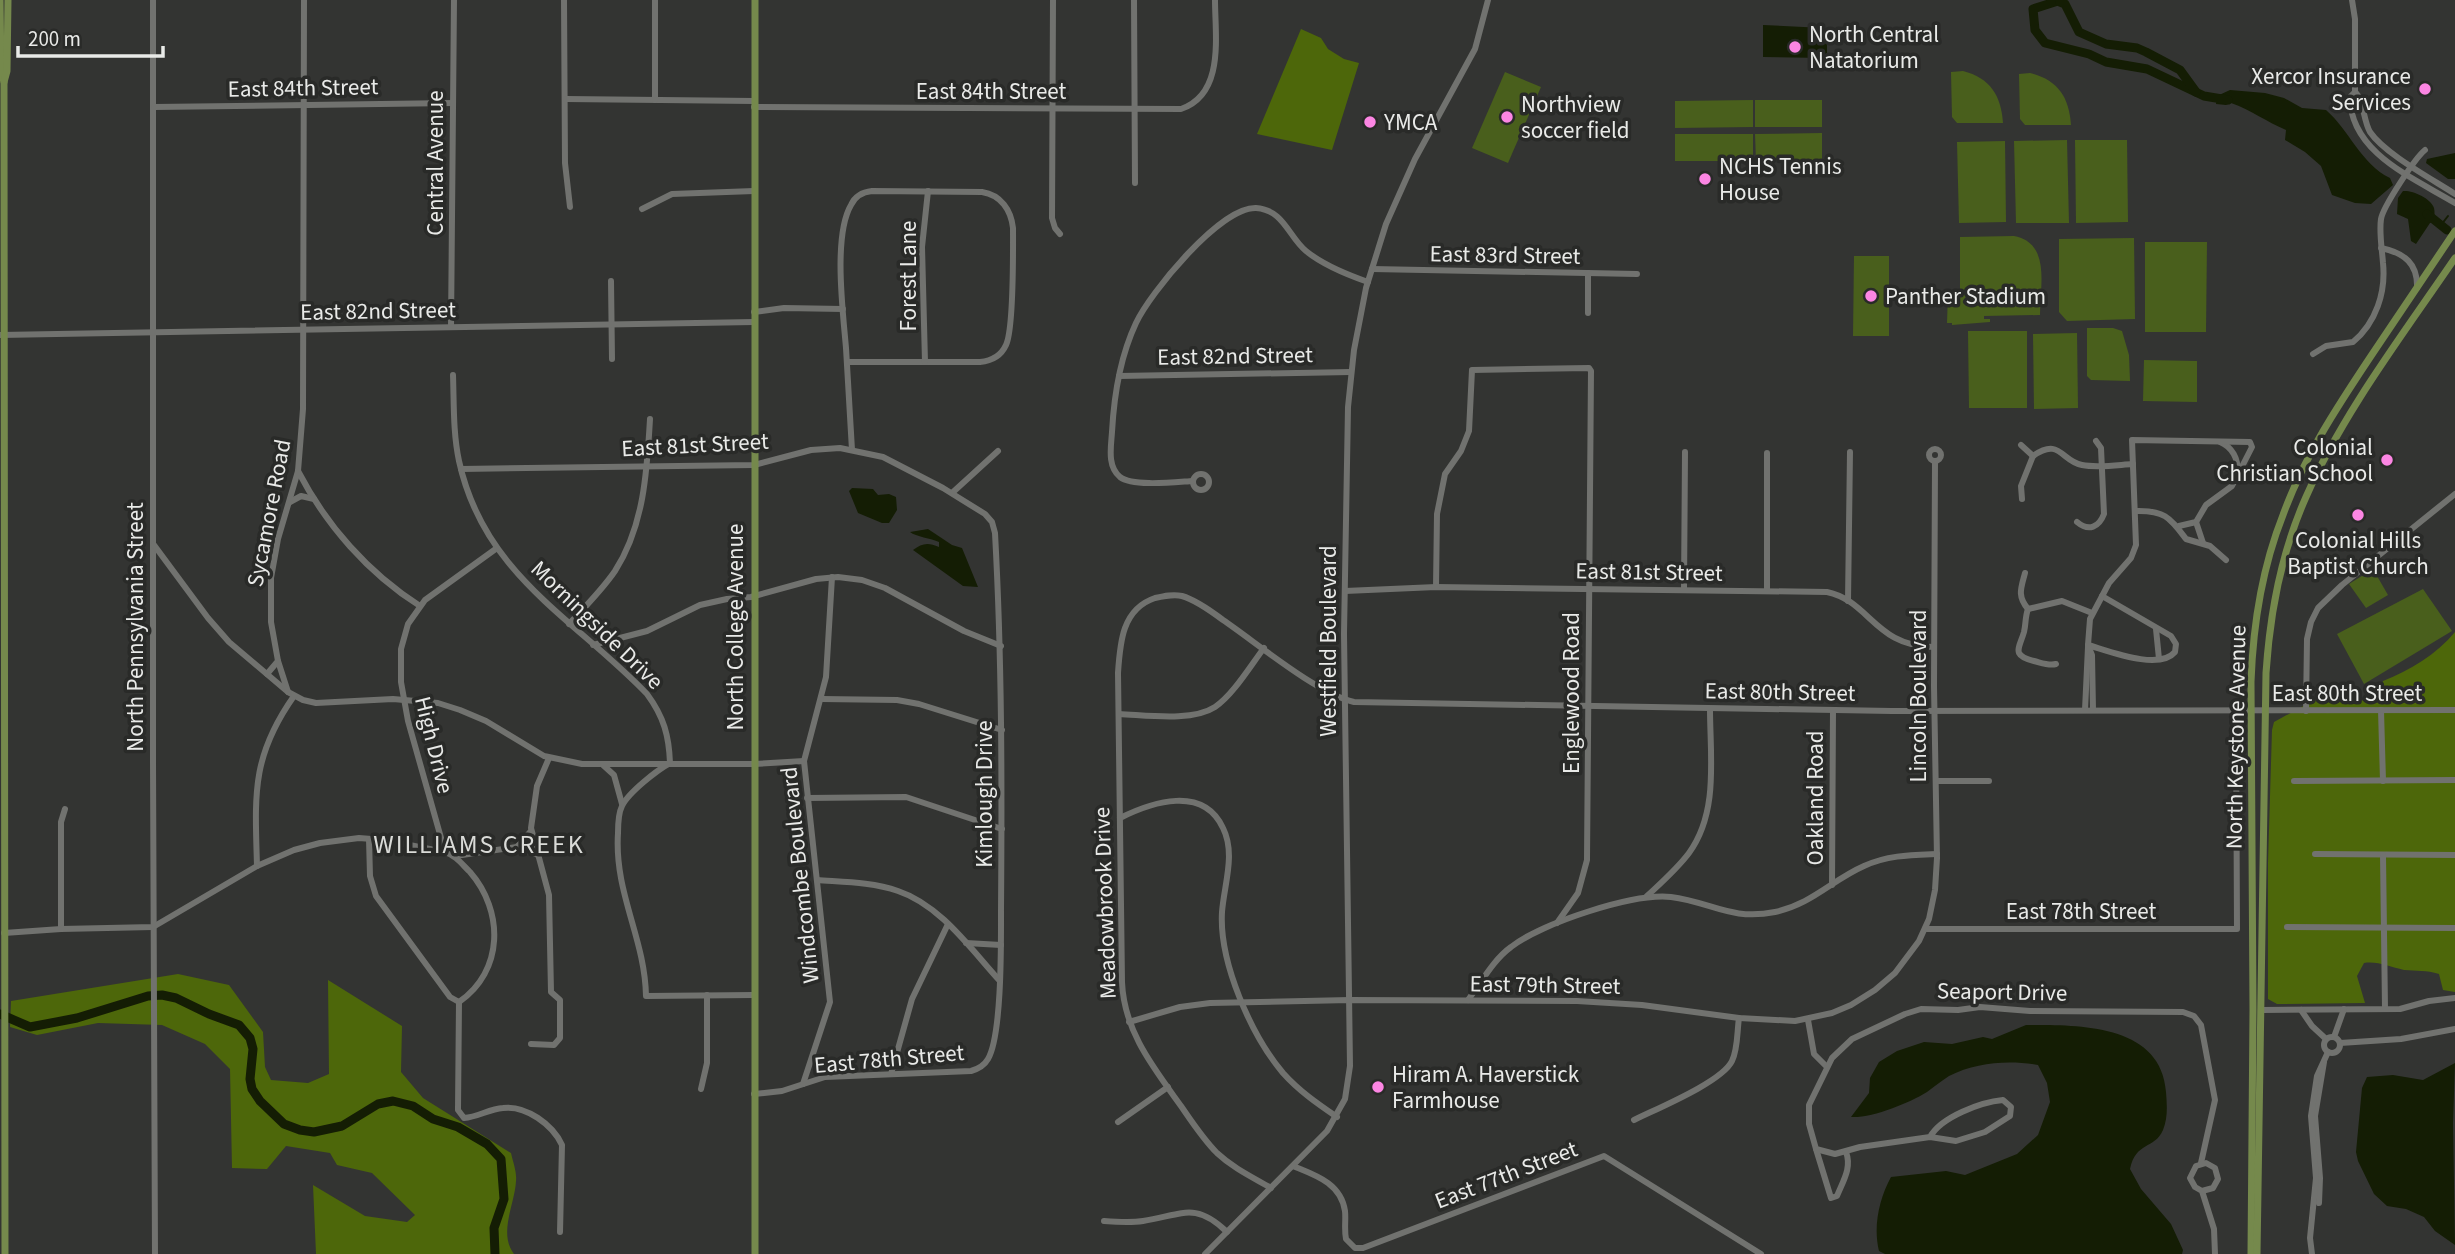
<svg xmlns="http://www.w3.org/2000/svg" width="2455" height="1254" viewBox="0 0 2455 1254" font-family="'Source Sans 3',sans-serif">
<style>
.green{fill:#495f1c}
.forest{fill:#4d670a}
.water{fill:#141d04}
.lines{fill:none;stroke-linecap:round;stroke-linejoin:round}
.stream{stroke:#141d04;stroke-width:2}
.river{stroke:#141d04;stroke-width:9}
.minor{stroke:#71726f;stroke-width:6}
.major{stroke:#75894c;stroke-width:7}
.poi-dot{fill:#fc86e3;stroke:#292a28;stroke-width:2.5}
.labels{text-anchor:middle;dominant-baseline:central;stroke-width:7;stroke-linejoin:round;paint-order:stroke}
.poi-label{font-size:23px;fill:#e9eae8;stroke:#292a28;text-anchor:start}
.street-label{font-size:23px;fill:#e9eae8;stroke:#292a28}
.quarter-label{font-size:26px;letter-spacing:2px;fill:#dadbd8;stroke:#292a28}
</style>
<rect width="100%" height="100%" fill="#333432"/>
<g class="green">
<path d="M1963,71C1990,78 2001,95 2003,123H1957L1952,117L1951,72Z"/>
<polygon points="1505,72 1541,87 1508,163 1472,148"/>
<path d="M2030,73C2058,80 2069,97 2071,125H2025L2020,119L2019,74Z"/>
<polygon points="1753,100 1753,127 1675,128 1675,101"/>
<rect x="1755" y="100" width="67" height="27"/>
<polygon points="1822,133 1822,160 1756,161 1755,134"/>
<rect x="1675" y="134" width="78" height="27"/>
<polygon points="2067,140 2069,223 2016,223 2014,141"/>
<polygon points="2075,140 2127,140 2128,222 2076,223"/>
<polygon points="2005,141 2006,222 1959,223 1957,142"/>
<path d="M2014,236C2051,243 2040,286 2040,315L1984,316V319H1990V322L1952,325V323H1947L1948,293H1960V237Z"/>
<polygon points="2134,238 2135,319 2067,321 2059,312 2059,239"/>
<polygon points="2145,242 2207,242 2206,332 2145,332"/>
<polygon points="1854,256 1889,256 1889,336 1853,336"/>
<polygon points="2087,328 2113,328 2122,331 2129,355 2130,381 2091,380 2087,376"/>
<polygon points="1968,331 2027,331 2027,408 1969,408"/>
<polygon points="2077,333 2078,408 2034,409 2033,334"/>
<polygon points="2144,360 2197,361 2197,402 2143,401"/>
<polygon points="2373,569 2388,595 2366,608 2349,584"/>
<polygon points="2423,589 2452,631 2364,684 2337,634"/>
</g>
<g class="forest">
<polygon points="1301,29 1321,38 1328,49 1344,59 1359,63 1332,150 1257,134"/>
<path d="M2455,632V992L2443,990L2439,974C2426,970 2417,971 2404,970C2390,967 2378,961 2364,963L2357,976L2365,1003L2277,1004L2268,999V863L2272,730L2274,722L2318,698L2376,701L2383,681C2410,670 2436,655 2455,632Z"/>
<path d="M178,974L229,985L263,1032L265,1067L271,1080L308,1083L329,1074L328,980L402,1026L401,1072L423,1098L511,1153C513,1162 517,1172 516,1181C515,1204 498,1233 514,1254H316L313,1185L365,1216L407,1222L415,1215L372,1173L337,1165L330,1153L286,1146L267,1169L232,1168L230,1069L205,1044L162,1025L98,1023L37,1035L10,1027L11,1001Z"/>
</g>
<g class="water">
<polygon points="1763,25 1824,28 1824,31 1827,31 1827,55 1824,55 1824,58 1763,57"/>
<path d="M2230,90L2265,93L2284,98L2302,108L2326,110C2349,130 2361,164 2390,178L2393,185L2371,204L2355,203L2332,195L2321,166L2305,152L2285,140L2286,130C2267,122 2251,110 2231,103L2226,105L2216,104L2217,96Z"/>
<polygon points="2455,153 2455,179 2448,179 2426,163 2427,159"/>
<path d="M2403,191C2412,190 2431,198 2434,208C2435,212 2434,216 2435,221L2430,223L2416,244L2411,241L2408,219L2397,214L2398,198Z"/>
<polygon points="852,488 873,489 878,495 889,494 896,497 897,510 889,523 882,523 858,513 849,491"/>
<path d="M928,529L952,545L962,548L978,587L963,586L913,550C922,543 928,542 939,547V542C931,538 916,537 910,532Z"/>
<path d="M2026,1025C2077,1025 2161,1023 2166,1092C2167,1105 2168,1118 2163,1130C2154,1150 2136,1141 2130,1169L2141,1189L2171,1224L2183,1250L2182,1254H1885L1879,1251C1873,1227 1879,1199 1891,1177L1946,1171L1965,1175L2017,1154L2038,1135L2050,1102L2047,1083L2038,1065C2009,1060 1977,1062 1949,1076C1941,1081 1934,1087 1927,1092C1909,1103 1873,1118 1851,1117L1869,1093L1870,1078L1879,1062L1897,1051L1924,1042L1952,1044L1983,1037L1992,1039Z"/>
<polygon points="2455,1063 2453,1123 2455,1245 2435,1231 2424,1217 2406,1209 2387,1206 2374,1194 2358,1161 2356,1152 2362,1088 2367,1077 2393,1075 2423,1080"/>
</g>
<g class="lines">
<polyline class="stream" points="2441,225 2448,216"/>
<g class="river">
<polyline points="2061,0 2033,9 2035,30 2045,43 2089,54 2106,62 2147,69 2204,96 2228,100"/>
<polyline points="2060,2 2065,4 2079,32 2106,44 2137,48 2146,52 2180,70 2196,92"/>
<polyline points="2427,214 2447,230"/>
<polyline points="0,1014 30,1027 77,1018 148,996 162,995 176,998 209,1014 239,1025 250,1038 253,1049 250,1079 252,1089 260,1101 284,1124 300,1130 314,1132 342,1126 378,1104 393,1101 413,1106 433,1119 458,1127 487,1144 501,1159 504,1199 494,1228 495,1254"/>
</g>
<g class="minor">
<polyline points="153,0 153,762 155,1254"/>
<polyline points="564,0 565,163 570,207"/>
<polyline points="1053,0 1052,218 1055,228 1060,234"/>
<polyline points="1134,0 1135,183"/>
<path d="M2352,0L2355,19V92L2350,97C2350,153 2414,178 2455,203"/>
<path d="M2355,92C2364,100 2363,120 2370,132C2385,154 2432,179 2455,194"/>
<polyline points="566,99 754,101"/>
<polyline points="655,100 655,0"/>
<polyline points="154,107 453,103"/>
<path d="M754,107L1181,109C1225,94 1215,36 1215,0"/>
<polyline points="642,209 672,194 754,191"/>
<path d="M2381,248C2405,253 2418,264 2417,288"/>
<polyline points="1372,269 1637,274"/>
<polyline points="611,281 612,359"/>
<polyline points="754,312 784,308 843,309"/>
<polyline points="1588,313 1588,273"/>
<polyline points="451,327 454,0"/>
<polyline points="0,335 754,322"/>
<path d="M2313,354L2326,346L2353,342C2376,323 2386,292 2383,263C2382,249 2379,233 2381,219C2383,207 2415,158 2425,150"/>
<path d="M847,362H980C991,361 1001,356 1006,345C1014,328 1013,250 1013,228C1011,210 1001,195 982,192L872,191C863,192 855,196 851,205C833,236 843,312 846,348C848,382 850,416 852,450"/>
<polyline points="925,362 922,247 928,191"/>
<path d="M453,375C454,404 453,433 459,461C484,575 574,618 647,694C664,717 669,736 670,763C657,770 628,793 622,806C618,814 618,825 618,833C614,893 645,938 646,996L754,995"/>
<polyline points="1119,376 1351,372"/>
<path d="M2220,442C2232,447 2239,459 2237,472"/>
<polyline points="2021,445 2033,456"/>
<circle cx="1935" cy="455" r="6"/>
<polyline points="1767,453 1767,591"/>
<path d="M2033,456C2060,437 2061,461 2082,465C2098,468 2117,465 2133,464"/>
<path d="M461,469L754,465L811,450L840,448L883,457L943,488L985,514L992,522L995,533C1002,660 1002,785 1001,911C1001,943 1002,1035 988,1059C984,1066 978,1069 971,1071L825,1077L782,1091L754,1094"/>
<path d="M298,471C326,525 368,573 420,606"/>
<circle cx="1201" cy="482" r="8"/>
<path d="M1193,481C1176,482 1133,487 1120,477C1107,466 1111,447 1112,432C1114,395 1120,357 1136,323C1150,293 1220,207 1256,208C1284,210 1288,236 1306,251C1323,265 1348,275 1368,282"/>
<polyline points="952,493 998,451"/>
<polyline points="2022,499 2021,486 2033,456"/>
<polyline points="290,502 301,496 314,499"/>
<path d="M2135,511C2165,510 2170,518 2186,539L2210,546L2226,560"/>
<path d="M2077,522C2089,532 2099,527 2104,514L2101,448L2096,441"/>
<polyline points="2196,522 2203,543"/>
<polyline points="154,545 208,618 229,642 288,692 303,700 316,703 393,699 438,703 460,710 486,721 544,756 582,764 754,764 804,761"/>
<path d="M2025,573C2021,588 2017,596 2028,609"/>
<polyline points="1436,587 1437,514 1445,474 1461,451 1469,431 1472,370 1589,368 1591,371 1587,860 1578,893 1557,923"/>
<polyline points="1684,590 1685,452"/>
<path d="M1345,591L1436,587L1827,592C1870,601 1875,647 1934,647"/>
<polyline points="1848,601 1850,452"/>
<path d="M2028,609C2025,617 2026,624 2024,632C2019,649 2011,655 2034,661C2042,663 2049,666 2056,664"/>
<polyline points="2028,609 2062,601 2092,613"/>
<path d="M569,624C585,607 602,590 615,571C644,526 647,471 650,419"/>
<polyline points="2156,629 2159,659"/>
<polyline points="593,645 647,631 700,605 727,599 751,597 816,579 838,577 862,580 885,588 964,631 1001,646"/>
<path d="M2088,645C2109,651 2159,671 2175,652L2176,644L2171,636L2102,596"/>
<polyline points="278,661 288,692"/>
<polyline points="267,674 278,661 271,622 271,578 278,539 298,471 303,409 304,0"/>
<polyline points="822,699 897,700 919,704 1002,730"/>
<polyline points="2085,710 2088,647"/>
<polyline points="2093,710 2092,655 2088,645 2090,619 2109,583 2131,558 2136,545 2132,440 2250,442 2252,447 2232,486 2206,505 2196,522 2179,526"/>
<polyline points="2381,710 2383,781"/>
<polyline points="2306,711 2307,639 2311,622 2318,608 2342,585 2455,494"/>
<path d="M1119,714C1146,715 1192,722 1215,707C1233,695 1251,665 1264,648"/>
<polyline points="603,765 614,775 622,804"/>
<polyline points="1936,781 1989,781"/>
<polyline points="2294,781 2455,780"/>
<polyline points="807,798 906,797 1002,829"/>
<path d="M1120,818C1152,802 1203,785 1223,828C1236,854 1224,885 1222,912C1219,962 1251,1035 1283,1073C1299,1091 1318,1104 1337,1117"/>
<polyline points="369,839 370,876 376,896 450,997 459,1002"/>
<polyline points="517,847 531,831"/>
<polyline points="2315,854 2455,855"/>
<polyline points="2383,855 2385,1009"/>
<polyline points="455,856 517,847 538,855"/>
<path d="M257,866C255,795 251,757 294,696"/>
<path d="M817,880C843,882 872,882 898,891C940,905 970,948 999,980"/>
<polyline points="1832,885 1833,710"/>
<path d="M1647,896C1662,882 1677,869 1689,853C1719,812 1710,756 1710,709"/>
<polyline points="2287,927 2455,928"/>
<polyline points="61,929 61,822 65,809"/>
<polyline points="1925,929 2237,929 2236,711"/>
<polyline points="4,933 61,929 153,927 257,866 294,850 320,843 359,838 384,840 445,852"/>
<polyline points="966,943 1001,945"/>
<path d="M1468,1000C1481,983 1493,960 1511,947C1542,923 1633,893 1671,897C1711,902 1731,921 1775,912C1812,904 1832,880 1864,866C1888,855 1912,855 1937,854"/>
<path d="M459,1002C504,971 504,911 470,872C461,863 456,856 445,852L408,721L401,682V649L408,624L425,600L497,548"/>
<path d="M459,1002L458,1110L464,1118C478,1117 489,1109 503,1108C526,1105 553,1125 562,1145L560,1232"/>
<polyline points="2262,1010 2400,1009 2429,1001 2455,998"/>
<polyline points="2301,1010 2312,1026 2326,1039"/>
<polyline points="1808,1020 1814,1054 1827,1067"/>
<polyline points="1129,1022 1180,1007 1210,1003 1350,1000 1577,1001 1642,1005 1739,1018 1795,1021 1832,1013 1851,1005 1875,990 1895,973 1919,941 1929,919 1935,890 1937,858 1934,686 1935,462"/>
<circle cx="2332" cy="1045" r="8"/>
<polyline points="2334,1037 2344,1009"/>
<polyline points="2340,1043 2401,1039 2455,1029"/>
<polyline points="531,1044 554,1045 560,1038 560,1000 551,992 549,895 531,828 537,786 549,758"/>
<polyline points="891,1074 912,999 948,924"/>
<polyline points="803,1084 830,1002 804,761 826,677 832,577"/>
<polyline points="701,1089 707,1063 707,995"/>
<path d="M1634,1120C1656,1109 1722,1082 1732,1061C1738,1049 1737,1031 1739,1018"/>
<polyline points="1118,1122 1168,1087"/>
<path d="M1930,1137C1941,1117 1981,1102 2003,1100L2011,1107L2010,1116L1985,1132L1956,1141L1930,1137L1860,1147L1835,1154L1816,1149L1809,1124V1105L1832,1058L1852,1039L1905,1014L1921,1009L1958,1010L1980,1007L2030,1011L2183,1012L2194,1016L2201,1025L2215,1100L2201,1163"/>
<path d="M1816,1149L1831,1198L1837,1196C1843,1181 1852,1168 1846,1152"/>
<path d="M1293,1166C1315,1175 1341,1183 1345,1211C1346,1220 1344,1229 1346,1239L1355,1248H1363L1604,1156L1761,1254"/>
<path d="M1271,1188C1252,1177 1233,1168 1217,1153C1203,1139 1192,1122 1181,1106C1153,1067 1124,1031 1122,982L1118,673C1120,643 1122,609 1155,598C1164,596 1173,594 1182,596C1196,600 1211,611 1223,620C1257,643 1316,693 1354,702L1892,711L2455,710"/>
<polyline points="2202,1191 2213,1188 2218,1179 2215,1168 2206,1163 2196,1166 2190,1178 2195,1187 2202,1191 2214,1229 2215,1254"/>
<polyline points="2319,1203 2320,1178 2315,1116 2324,1062"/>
<path d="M1104,1221C1117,1222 1130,1223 1143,1221C1182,1215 1195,1201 1227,1232"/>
<polyline points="1205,1254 1327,1131 1345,1099 1350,1066 1344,634 1348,407 1354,350 1366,288 1386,224 1415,159 1475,49 1488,0"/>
<polyline points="2312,1254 2310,1238 2316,1178 2311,1116 2317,1076 2328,1052"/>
</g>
<g class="major">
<polyline points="0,0 1,72 4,82"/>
<polyline points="755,0 755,1254"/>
<polyline points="5,1254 4,82 7,71 8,0"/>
<path d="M2251,1254L2253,1010L2251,682C2253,625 2262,568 2283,515C2304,457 2337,407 2371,356C2399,314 2427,273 2455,231"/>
<path d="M2257,1254L2266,673C2270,612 2281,553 2306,497C2342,414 2404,333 2455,258"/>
</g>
</g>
<g class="poi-dot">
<circle cx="1795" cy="47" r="7"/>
<circle cx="2425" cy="89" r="7"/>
<circle cx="1507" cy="117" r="7"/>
<circle cx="1370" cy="122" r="7"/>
<circle cx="1705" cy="179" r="7"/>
<circle cx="1871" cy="296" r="7"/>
<circle cx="2387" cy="460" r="7"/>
<circle cx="2358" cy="515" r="7"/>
<circle cx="1378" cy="1087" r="7"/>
</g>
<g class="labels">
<g class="poi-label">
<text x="1809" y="34">North Central<tspan x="1809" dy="26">Natatorium</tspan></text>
<text x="2411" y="76" text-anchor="end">Xercor Insurance<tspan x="2411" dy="26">Services</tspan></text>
<text x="1521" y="104">Northview<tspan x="1521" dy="26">soccer field</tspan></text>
<text x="1384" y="122">YMCA</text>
<text x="1719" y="166">NCHS Tennis<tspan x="1719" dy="26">House</tspan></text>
<text x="1885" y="296">Panther Stadium</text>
<text x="2373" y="447" text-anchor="end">Colonial<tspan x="2373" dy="26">Christian School</tspan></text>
<text x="2358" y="540" text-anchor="middle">Colonial Hills<tspan x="2358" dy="26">Baptist Church</tspan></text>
<text x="1392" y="1074">Hiram A. Haverstick<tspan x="1392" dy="26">Farmhouse</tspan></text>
</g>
<g class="street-label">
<text transform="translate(303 88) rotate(-1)">East 84th Street</text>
<text x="991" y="91">East 84th Street</text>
<text transform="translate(435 163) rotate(-90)">Central Avenue</text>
<text transform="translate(1505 255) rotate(1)">East 83rd Street</text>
<text transform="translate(908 276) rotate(-90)">Forest Lane</text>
<text transform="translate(378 311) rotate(-1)">East 82nd Street</text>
<text transform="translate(1235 356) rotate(-1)">East 82nd Street</text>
<text transform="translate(695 445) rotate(-3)">East 81st Street</text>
<text transform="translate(269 513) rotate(-79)">Sycamore Road</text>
<text transform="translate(1649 572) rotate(1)">East 81st Street</text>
<text transform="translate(597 625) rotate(44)">Morningside Drive</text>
<text transform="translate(135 627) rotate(-90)">North Pennsylvania Street</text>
<text transform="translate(735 627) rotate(-90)">North College Avenue</text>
<text transform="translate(1328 641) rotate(-90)">Westfield Boulevard</text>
<text transform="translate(1780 692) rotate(1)">East 80th Street</text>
<text transform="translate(1571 693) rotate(-90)">Englewood Road</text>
<text x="2347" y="693">East 80th Street</text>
<text transform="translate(1918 696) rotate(-90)">Lincoln Boulevard</text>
<text transform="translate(2236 737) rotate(-89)">North Keystone Avenue</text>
<text transform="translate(434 745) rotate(76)">High Drive</text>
<text transform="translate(984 794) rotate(-90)">Kimlough Drive</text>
<text transform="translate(1815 798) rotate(-90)">Oakland Road</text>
<text transform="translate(800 875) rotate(-96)">Windcombe Boulevard</text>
<text transform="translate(1105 903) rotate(-92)">Meadowbrook Drive</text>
<text x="2081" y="911">East 78th Street</text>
<text transform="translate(1545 985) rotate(1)">East 79th Street</text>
<text transform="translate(2002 992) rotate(1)">Seaport Drive</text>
<text transform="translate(889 1059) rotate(-5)">East 78th Street</text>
<text transform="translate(1506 1175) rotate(-21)">East 77th Street</text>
</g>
<g class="quarter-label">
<text x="479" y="844">WILLIAMS CREEK</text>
</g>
</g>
<path d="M18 46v10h145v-10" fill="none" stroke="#e9eae8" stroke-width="3.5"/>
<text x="28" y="46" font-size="21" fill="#e9eae8" stroke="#292a28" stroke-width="5" paint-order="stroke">200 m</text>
</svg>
